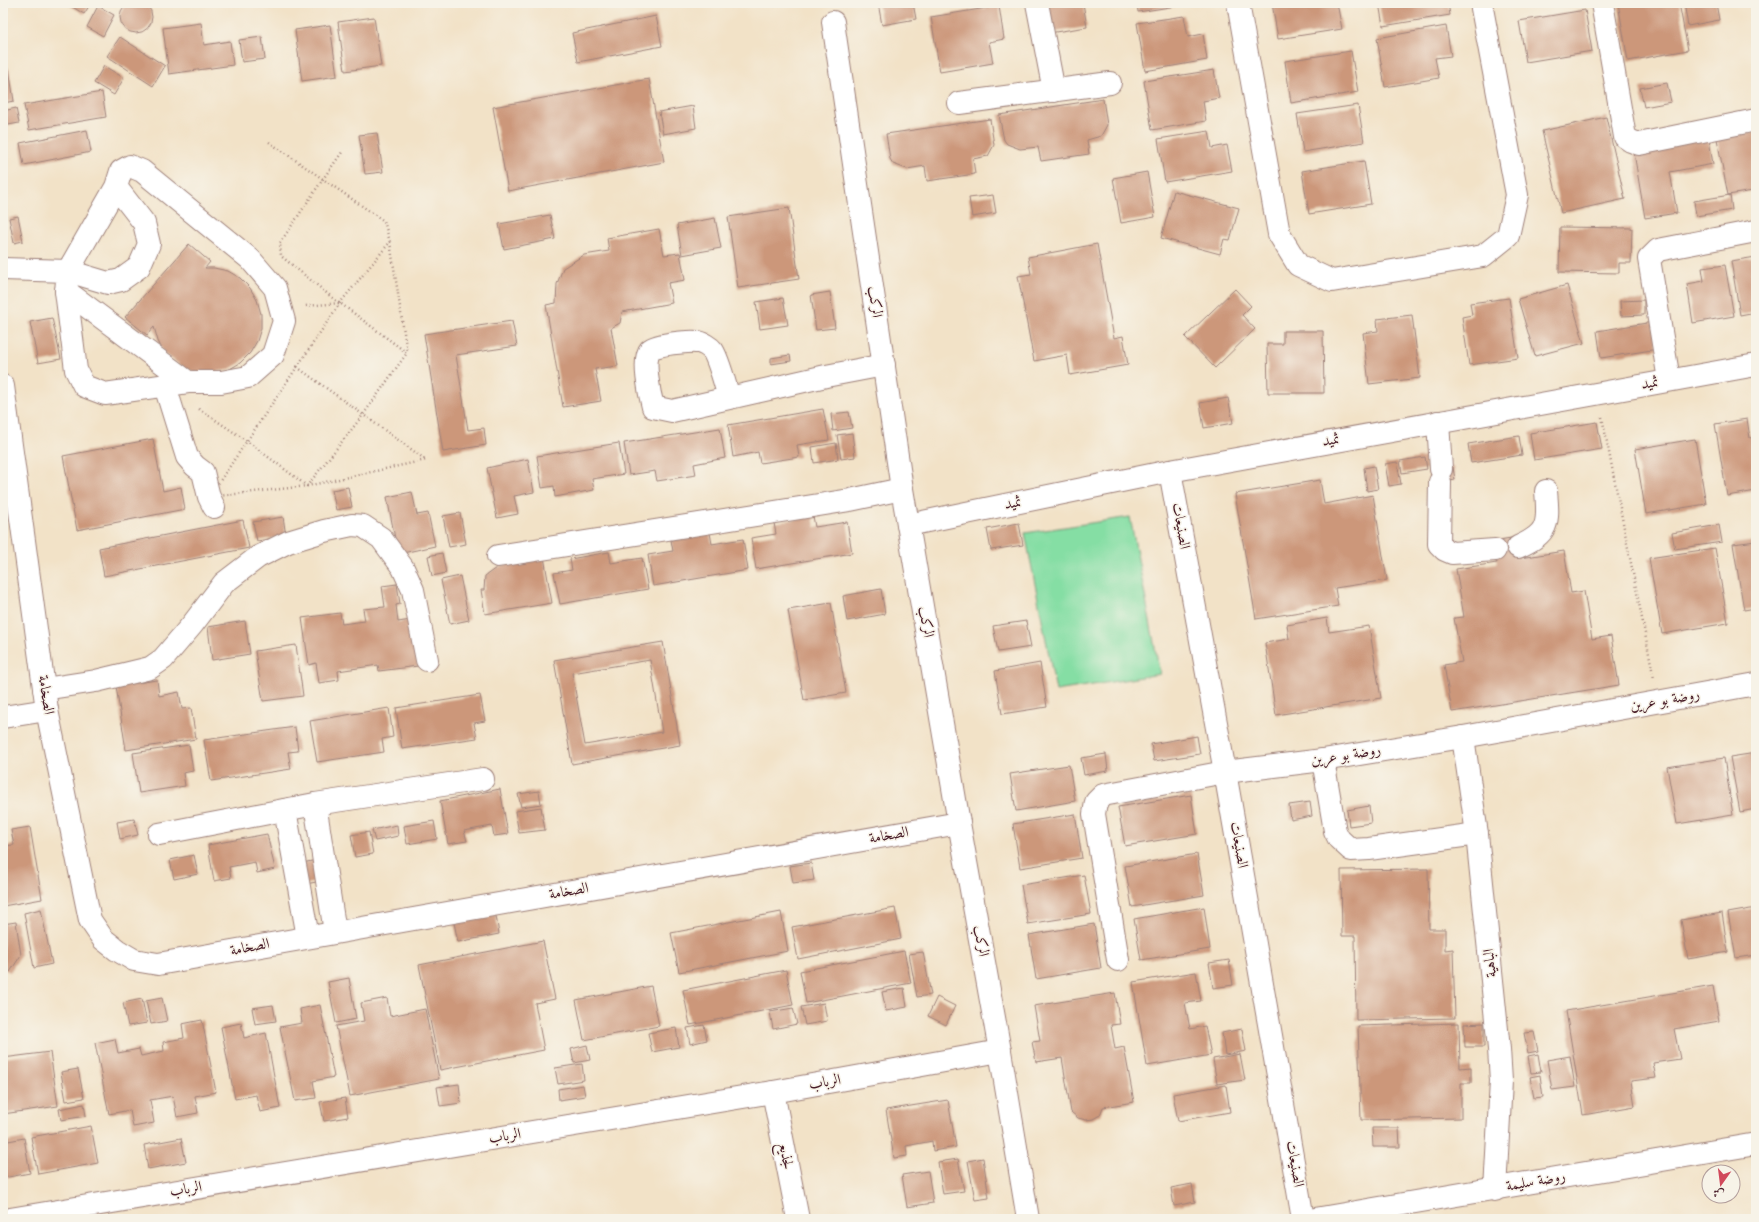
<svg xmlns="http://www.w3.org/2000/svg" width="1759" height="1222" viewBox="0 0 1759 1222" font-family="'Old Standard TT',Amiri,serif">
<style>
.green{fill:#85dea4;stroke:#687e68}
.building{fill:#cc977a;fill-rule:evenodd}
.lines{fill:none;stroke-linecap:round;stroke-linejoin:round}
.minor-casing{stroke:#9e8079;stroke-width:24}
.path{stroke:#9e8079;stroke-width:2.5;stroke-dasharray:1 3;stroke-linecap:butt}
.minor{stroke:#fff;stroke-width:22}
.labels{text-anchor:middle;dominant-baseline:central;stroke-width:3;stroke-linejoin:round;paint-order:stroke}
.street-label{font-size:15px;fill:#4a1f2b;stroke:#f7f3e8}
</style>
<rect width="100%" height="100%" fill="#f7f3e8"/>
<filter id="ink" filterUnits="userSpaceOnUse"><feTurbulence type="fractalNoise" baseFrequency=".025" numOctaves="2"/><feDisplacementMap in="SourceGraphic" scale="8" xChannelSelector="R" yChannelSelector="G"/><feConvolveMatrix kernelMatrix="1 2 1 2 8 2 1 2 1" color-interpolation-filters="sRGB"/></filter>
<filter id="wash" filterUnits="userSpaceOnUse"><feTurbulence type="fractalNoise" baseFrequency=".012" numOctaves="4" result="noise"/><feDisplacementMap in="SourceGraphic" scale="16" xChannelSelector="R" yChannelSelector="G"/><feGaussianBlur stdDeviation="0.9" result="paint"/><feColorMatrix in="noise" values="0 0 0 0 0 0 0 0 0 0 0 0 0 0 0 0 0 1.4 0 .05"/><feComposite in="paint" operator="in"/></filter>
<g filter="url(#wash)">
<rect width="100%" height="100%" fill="#f2e2c7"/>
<polygon class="green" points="1130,517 1160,674 1056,691 1025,533"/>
<g id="blocks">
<g class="building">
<circle cx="136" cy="17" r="16"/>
<polygon points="66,3 91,3 84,14"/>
<polygon points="878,3 913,3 916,19 882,25"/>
<polygon points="1044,3 1083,3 1087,27 1049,33"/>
<polygon points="1137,3 1182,3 1183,5 1138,12"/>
<polygon points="1272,3 1337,3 1342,29 1278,39"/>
<polygon points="1379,3 1448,3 1450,15 1383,26"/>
<polygon points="1618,3 1679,3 1688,50 1628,61"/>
<polygon points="1684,3 1716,3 1719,20 1688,26"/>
<polygon points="98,6 114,15 103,36 87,27"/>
<polygon points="999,6 1004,39 989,42 993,63 940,72 931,17"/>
<polygon points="1585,10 1592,51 1526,62 1519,21"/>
<polygon points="656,16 662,46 578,62 572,33"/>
<polygon points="1184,16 1188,37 1203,34 1207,60 1145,71 1137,23"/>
<polygon points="374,17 381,66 345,71 338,22"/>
<polygon points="201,23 204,45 230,41 233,65 169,74 163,28"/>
<polygon points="330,25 337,76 302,81 295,30"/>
<polygon points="1446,26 1451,56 1435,58 1439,78 1385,87 1377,38"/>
<polygon points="120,37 165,66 153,86 107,56"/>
<polygon points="262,37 265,59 242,62 239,40"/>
<polygon points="1351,51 1358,92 1291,103 1285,61"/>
<polygon points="104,66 124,78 114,95 94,83"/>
<polygon points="9,69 14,101 3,103 3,70"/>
<polygon points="1214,70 1219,98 1203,101 1206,121 1152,130 1144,81"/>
<polygon points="649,79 664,162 508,191 493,107"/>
<polygon points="1667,83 1671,102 1644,107 1640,88"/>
<polygon points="102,92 106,117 29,130 24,105"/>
<polygon points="1103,99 1107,125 1101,136 1087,140 1089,154 1041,161 1038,147 1020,149 1007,144 1004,140 999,115"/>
<polygon points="1358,105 1364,142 1303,152 1297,114"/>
<polygon points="693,106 696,128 663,134 659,112"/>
<polygon points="16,108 19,123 3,126 3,111"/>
<polygon points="1606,117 1625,199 1561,213 1542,131"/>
<polygon points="990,119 994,145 988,156 973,159 975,174 927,181 925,166 907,169 893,164 890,159 886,134"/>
<polygon points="87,130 91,152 24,165 20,143"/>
<polygon points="1209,131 1212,148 1227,145 1232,171 1165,182 1158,139"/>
<polygon points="1756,131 1756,184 1752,185 1753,191 1728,195 1717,139"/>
<polygon points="377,133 383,172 365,174 359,135"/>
<polygon points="1708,134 1713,164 1670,172 1677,213 1645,218 1633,147"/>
<polygon points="1364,161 1371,204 1309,214 1302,171"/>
<polygon points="1147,172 1155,217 1121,223 1113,178"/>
<polygon points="1174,191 1239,208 1230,240 1224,239 1220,254 1161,238"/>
<polygon points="993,195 996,213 972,217 969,198"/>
<polygon points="1730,195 1732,210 1696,216 1694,201"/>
<polygon points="789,208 799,279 738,288 728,217"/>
<polygon points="550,215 555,239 504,249 499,224"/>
<polygon points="18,216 23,241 14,243 9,218"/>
<polygon points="715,218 721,248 682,255 677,225"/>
<polygon points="1560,227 1632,228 1631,263 1619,263 1619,273 1559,272"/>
<polygon points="659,229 664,255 680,253 685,280 668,283 672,303 622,312 620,323 611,328 618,366 595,369 601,401 563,407 546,305 556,303 557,284 563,268 584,255 609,251 607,238"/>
<polygon points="189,244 210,262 205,268 214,268 228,271 240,278 250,288 257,300 261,314 261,328 257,341 250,353 240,363 228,370 200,374 187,370 164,353 158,341 154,327 147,335 125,317"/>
<polygon points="1097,244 1114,338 1123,336 1128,365 1070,375 1067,355 1034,361 1018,276 1031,274 1028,257"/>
<polygon points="1756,257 1756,312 1740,315 1731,261"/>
<polygon points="1725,265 1734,316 1693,323 1687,284 1704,281 1702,268"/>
<polygon points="1567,285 1584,343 1535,356 1518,299"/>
<polygon points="1235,289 1251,306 1242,315 1255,329 1215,368 1185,337"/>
<polygon points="830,292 835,328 816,330 811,295"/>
<polygon points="783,298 788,325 760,329 756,302"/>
<polygon points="1509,298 1518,358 1469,365 1462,317 1472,315 1470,303"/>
<polygon points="1644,300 1644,315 1621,316 1620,301"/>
<polygon points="1412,315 1420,378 1369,384 1363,333 1378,331 1377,319"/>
<polygon points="52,318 61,359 38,363 30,322"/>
<polygon points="512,321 517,346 456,355 468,430 484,428 486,445 443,452 424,334"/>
<polygon points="1653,322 1658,349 1601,358 1597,331"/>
<polygon points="1283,331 1323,331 1324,393 1268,393 1267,344 1283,344"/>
<polygon points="790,355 791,361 771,364 771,358"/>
<polygon points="1228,398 1233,423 1204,428 1200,403"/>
<polygon points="823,409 829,440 797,445 799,457 760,463 758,452 733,457 728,425"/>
<polygon points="849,412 852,428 833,431 831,414"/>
<polygon points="1747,419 1750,438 1756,437 1756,491 1727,496 1715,424"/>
<polygon points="1597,422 1602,449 1534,460 1530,433"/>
<polygon points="720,428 725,458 694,464 696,475 657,481 655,471 629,475 624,443"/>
<polygon points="852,433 855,457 841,459 837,435"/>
<polygon points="1519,436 1522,455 1471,463 1468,444"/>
<polygon points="153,439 163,491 181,487 185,509 77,530 63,456"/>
<polygon points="1695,439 1706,504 1646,514 1635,449"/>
<polygon points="619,443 624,474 592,479 594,490 555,497 554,486 542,488 537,456"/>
<polygon points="836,443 838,459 814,463 812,447"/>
<polygon points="1425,457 1427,469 1402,473 1400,461"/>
<polygon points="528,459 534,492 514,496 518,514 497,518 487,468"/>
<polygon points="1397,462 1401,484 1389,486 1385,464"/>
<polygon points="1374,466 1378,489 1367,491 1364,468"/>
<polygon points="1453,467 1455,480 1432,484 1430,470"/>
<polygon points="1320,480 1324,504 1373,495 1387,580 1335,588 1338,606 1256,619 1235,494"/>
<polygon points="348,487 352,507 336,510 332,490"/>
<polygon points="412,492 417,515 428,513 435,546 398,554 387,497"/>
<polygon points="460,513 466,544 449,547 443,516"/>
<polygon points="813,516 815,527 847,522 852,553 756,569 751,538 776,534 774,523"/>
<polygon points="283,517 286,536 257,541 253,522"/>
<polygon points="243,520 249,548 104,576 99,548"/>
<polygon points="1019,523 1023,545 991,550 987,529"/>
<polygon points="1719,525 1722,542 1675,549 1672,533"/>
<polygon points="710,533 712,544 743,539 748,570 653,586 648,555 673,551 671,540"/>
<polygon points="1517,537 1520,558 1564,551 1571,593 1584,591 1592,639 1611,636 1619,685 1452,712 1444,665 1462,662 1454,618 1464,617 1456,569 1497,563 1493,541"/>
<polygon points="1756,541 1756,608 1744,610 1733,544"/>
<polygon points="1715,548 1728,623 1662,634 1649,558"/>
<polygon points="609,552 611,563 642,558 648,589 560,604 554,573 572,570 570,559"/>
<polygon points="442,553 446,573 432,576 428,556"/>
<polygon points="544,557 552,603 485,614 481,590 484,590 485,576 496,568 512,562"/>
<polygon points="460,576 469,620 450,624 441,580"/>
<polygon points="397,584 400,604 396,605 398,622 411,620 418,666 379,671 378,665 338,671 339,680 319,683 316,663 309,665 302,618 340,613 342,624 365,621 363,609 385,607 382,586"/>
<polygon points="881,589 885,614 847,621 843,596"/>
<polygon points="831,603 846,693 804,700 788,610"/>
<polygon points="1327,618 1329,632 1369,626 1381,698 1276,715 1265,643 1289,639 1287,625"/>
<polygon points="245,621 250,654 212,660 208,627"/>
<polygon points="1026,621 1031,647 998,652 993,626"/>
<path d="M663,642L680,745L572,764L554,660ZM650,660L662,732L585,745L572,673Z"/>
<polygon points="296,645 303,696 263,701 255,651"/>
<polygon points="1040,663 1047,707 1002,714 995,671"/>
<polygon points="157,680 159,696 179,692 182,709 191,708 196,739 126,750 116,686"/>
<polygon points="480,695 485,721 474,723 477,738 402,749 396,708"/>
<polygon points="389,708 393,737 382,739 384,752 317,762 310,721"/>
<polygon points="295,727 298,751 288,752 291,769 211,781 204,740"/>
<polygon points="1197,736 1200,754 1154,761 1151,744"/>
<polygon points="189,745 193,771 183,773 185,786 139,793 133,753"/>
<polygon points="1756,753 1756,809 1740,812 1730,757"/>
<polygon points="1106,754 1108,771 1084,775 1081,758"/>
<polygon points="1724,758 1733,815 1677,824 1667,767"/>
<polygon points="1069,765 1075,801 1016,811 1010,774"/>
<polygon points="500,789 508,834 494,836 492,826 464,831 467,841 448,844 440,801"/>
<polygon points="539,791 541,804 521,807 518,794"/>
<polygon points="1191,795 1197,834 1125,846 1118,807"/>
<polygon points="1310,802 1312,816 1291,820 1289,805"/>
<polygon points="1369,806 1371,823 1349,826 1347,810"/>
<polygon points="541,807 545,830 519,833 515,811"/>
<polygon points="1075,814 1082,858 1020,868 1013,824"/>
<polygon points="134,819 138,835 120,839 117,822"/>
<polygon points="434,821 437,839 407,844 404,826"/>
<polygon points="397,825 398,836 375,841 372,830"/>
<polygon points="30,827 42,899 3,906 3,846 14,845 11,830"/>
<polygon points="369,832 373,854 355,857 351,835"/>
<polygon points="267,834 275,869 257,873 255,862 229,867 231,878 214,881 208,845"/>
<polygon points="1197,854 1204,895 1132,907 1125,866"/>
<polygon points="194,855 198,874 174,879 170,860"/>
<polygon points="317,860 321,881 306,884 302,863"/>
<polygon points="811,863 814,880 793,883 790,866"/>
<polygon points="1428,869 1429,929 1445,929 1445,950 1453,949 1455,1018 1356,1020 1355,936 1342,936 1341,870"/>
<polygon points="1084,875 1091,914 1028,924 1021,885"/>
<polygon points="1204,907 1210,949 1141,960 1134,919"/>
<polygon points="895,908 901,939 798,959 792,927"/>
<polygon points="1756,908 1756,955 1736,958 1728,913"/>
<polygon points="41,909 52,964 34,968 24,913"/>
<polygon points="495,910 499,934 458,942 453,918"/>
<polygon points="781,912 788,951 679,972 671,933"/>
<polygon points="1722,913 1728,952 1688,959 1681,920"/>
<polygon points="16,922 21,955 10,972 3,969 3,924"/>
<polygon points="1094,924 1101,968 1036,979 1029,935"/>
<polygon points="543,941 555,999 535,1003 544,1050 440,1070 419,965"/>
<polygon points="904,951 911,983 806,1003 800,971"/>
<polygon points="923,952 931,995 917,997 909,954"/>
<polygon points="1229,960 1233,985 1213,988 1209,963"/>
<polygon points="786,970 793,1005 690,1025 683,990"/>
<polygon points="1196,972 1201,1001 1185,1003 1190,1029 1205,1026 1211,1055 1147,1066 1133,982"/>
<polygon points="349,978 356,1019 336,1023 328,982"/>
<polygon points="651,986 659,1026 584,1040 576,1000"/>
<polygon points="1713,986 1719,1021 1674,1029 1680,1059 1653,1063 1656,1078 1631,1081 1635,1106 1583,1115 1566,1011"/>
<polygon points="904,988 907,1007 886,1011 882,992"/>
<polygon points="1115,993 1120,1024 1111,1025 1115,1049 1124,1047 1134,1102 1103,1107 1100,1115 1093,1119 1086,1120 1078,1118 1071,1112 1062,1058 1036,1062 1032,1042 1040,1041 1034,1006"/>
<polygon points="937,997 955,1006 946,1025 928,1016"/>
<polygon points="162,998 167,1021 151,1024 146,1001"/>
<polygon points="387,998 390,1016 425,1009 439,1079 350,1096 336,1026 364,1021 361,1003"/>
<polygon points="142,999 147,1023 128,1026 123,1003"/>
<polygon points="824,1003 827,1021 805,1025 801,1007"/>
<polygon points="273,1005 276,1021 255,1024 252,1008"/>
<polygon points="320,1005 334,1077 313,1081 316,1098 295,1101 280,1027 302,1023 300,1009"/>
<polygon points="793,1008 797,1024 773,1029 770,1012"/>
<polygon points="202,1020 216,1092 195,1096 198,1113 177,1117 173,1096 150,1100 154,1123 133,1127 130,1110 109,1114 95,1043 115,1039 118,1053 139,1049 141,1056 164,1051 163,1042 184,1038 182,1024"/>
<polygon points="241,1023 244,1038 266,1033 280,1108 260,1112 256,1095 235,1099 221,1027"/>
<polygon points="1459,1023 1460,1068 1471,1067 1471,1083 1461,1083 1461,1118 1361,1120 1358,1026"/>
<polygon points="1484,1023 1484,1047 1465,1047 1464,1024"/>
<polygon points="704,1025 707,1040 690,1044 687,1028"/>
<polygon points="676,1028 679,1047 652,1052 648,1033"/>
<polygon points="1242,1029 1246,1051 1225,1055 1222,1033"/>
<polygon points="1534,1032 1538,1051 1528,1053 1524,1033"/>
<polygon points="587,1045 590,1060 574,1063 571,1049"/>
<polygon points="50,1052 58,1106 3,1114 3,1058"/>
<polygon points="1240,1054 1245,1080 1217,1084 1213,1059"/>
<polygon points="1538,1054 1541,1072 1531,1073 1528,1056"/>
<polygon points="1570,1056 1575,1087 1552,1090 1547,1060"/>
<polygon points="582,1064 584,1080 558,1084 555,1068"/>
<polygon points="78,1069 84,1098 66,1101 61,1072"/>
<polygon points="1540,1075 1543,1097 1534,1098 1530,1077"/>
<polygon points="459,1084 461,1103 440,1106 437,1087"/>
<polygon points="583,1085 585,1096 559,1100 558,1089"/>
<polygon points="1226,1085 1230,1112 1178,1121 1173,1094"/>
<polygon points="345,1098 348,1117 324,1121 320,1102"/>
<polygon points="948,1100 956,1147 933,1151 932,1141 906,1146 907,1156 894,1158 886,1110"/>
<polygon points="84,1104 86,1116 61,1120 59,1109"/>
<polygon points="91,1126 98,1163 38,1174 31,1137"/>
<polygon points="1372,1128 1399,1128 1400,1147 1373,1147"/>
<polygon points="24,1138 30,1173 3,1178 3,1142"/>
<polygon points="181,1138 186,1162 148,1169 144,1145"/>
<polygon points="983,1158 989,1198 975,1200 968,1161"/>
<polygon points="958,1159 964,1191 943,1194 938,1162"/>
<polygon points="928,1171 933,1203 907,1207 902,1175"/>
<polygon points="1192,1184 1195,1202 1174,1206 1171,1188"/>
</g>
</g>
</g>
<g filter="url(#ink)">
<use href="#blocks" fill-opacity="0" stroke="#9e8079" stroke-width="1"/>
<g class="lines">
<defs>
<g id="minor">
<polyline points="1037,3 1054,91"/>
<polyline points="1238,3 1279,234 1298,265 1332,281 1483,256 1508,236 1517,195 1481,3"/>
<polyline points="1602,3 1625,137 1631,141 1639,144 1756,120"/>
<polyline points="833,22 902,489 959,823 1000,1051 1028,1219"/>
<polyline points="959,103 1110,83"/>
<polyline points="3,269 68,271 116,187 121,171 130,166 142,171 250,259 275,288 284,321 273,355 248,377 221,382 188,382 105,394 84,386 76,370 66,291 68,271 108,283 121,280 139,267 149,244 144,223 116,187"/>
<polyline points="66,291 188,382"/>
<polyline points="1669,380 1649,259 1658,250 1756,231"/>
<polyline points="3,386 47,710 90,920 103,939 117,950 134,960 158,964 959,823"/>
<polyline points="165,386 187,457 195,466 203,472 209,497 214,507"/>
<path d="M729,398C726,387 718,359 713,351C710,347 702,342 697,342C690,341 654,344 650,350C642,359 650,396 653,407L672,411L826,376L884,365"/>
<polyline points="1438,422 1441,469"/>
<polyline points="1170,471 1225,772 1303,1219"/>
<polyline points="1440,482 1439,544 1445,550 1452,553 1495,550"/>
<polyline points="908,525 1170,471 1756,365"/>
<path d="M1518,547C1549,533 1549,524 1546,491"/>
<polyline points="498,556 850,500 902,489"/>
<polyline points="44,689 96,681 150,668 163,659 192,625 224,583 258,557 288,542 324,531 352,525 363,526 381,538 403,568 413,590 427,660"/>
<polyline points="3,717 47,710"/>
<polyline points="1463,737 1477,834 1499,1049 1501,1081 1495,1190"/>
<polyline points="1323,760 1335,831 1339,839 1351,850 1369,849 1477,834"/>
<polyline points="315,804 335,932"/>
<polyline points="285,810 308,937"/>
<polyline points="159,834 315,804 483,779"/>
<polyline points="1118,960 1094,814 1096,802 1103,795 1225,772 1323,760 1463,737 1756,684"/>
<polyline points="773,1092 798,1219"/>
<polyline points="10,1219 773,1092 1000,1051"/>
<polyline points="1315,1219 1756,1144"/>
</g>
</defs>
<use href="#minor" class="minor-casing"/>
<g class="path">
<polyline points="269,142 384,221 390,242 340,303 297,367"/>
<polyline points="390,242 407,352"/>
<polyline points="339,303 281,256 280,243 323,179 343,151"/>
<polygon points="297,367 426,460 307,486 209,497"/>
<polyline points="199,409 247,441 307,486 363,415 407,353 340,303 305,306"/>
<polyline points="1602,417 1654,679"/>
</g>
<use href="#minor" class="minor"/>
</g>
</g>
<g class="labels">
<g class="street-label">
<text transform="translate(874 302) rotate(82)">الركب</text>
<text transform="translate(1650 384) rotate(-10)">ثميد</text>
<text transform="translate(1331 441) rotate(-10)">ثميد</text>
<text transform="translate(1013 504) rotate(-12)">ثميد</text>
<text transform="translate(1180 526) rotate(80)">الصنيعات</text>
<text transform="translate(925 622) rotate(80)">الركب</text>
<text transform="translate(45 695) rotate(81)">الصخامة</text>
<text transform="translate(1665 701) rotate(-10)">روضة بو عرين</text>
<text transform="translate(1346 756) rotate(-9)">روضة بو عرين</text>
<text transform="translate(889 836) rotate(-10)">الصخامة</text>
<text transform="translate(1238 845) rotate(80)">الصنيعات</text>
<text transform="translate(569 892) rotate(-10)">الصخامة</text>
<text transform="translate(980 941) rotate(80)">الركب</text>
<text transform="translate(250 948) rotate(-11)">الصخامة</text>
<text transform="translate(1491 963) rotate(-96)">الباهية</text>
<text transform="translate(825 1083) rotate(-10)">الرباب</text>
<text transform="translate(505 1137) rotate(-9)">الرباب</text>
<text transform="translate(785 1156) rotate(79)">لجذيع</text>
<text transform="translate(1294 1164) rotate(80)">الصنيعات</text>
<text transform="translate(1536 1182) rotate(-10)">روضة سليمة</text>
<text transform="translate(186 1190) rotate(-9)">الرباب</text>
</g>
</g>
<rect width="1759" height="1222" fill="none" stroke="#f7f3e8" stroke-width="16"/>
<g transform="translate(1721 1184) rotate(194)"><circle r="19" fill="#f7f3e8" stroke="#b29e9c"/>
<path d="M0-3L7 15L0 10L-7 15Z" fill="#d1495b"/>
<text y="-6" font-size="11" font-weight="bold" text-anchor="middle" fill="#4a1f2b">ش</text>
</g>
</svg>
